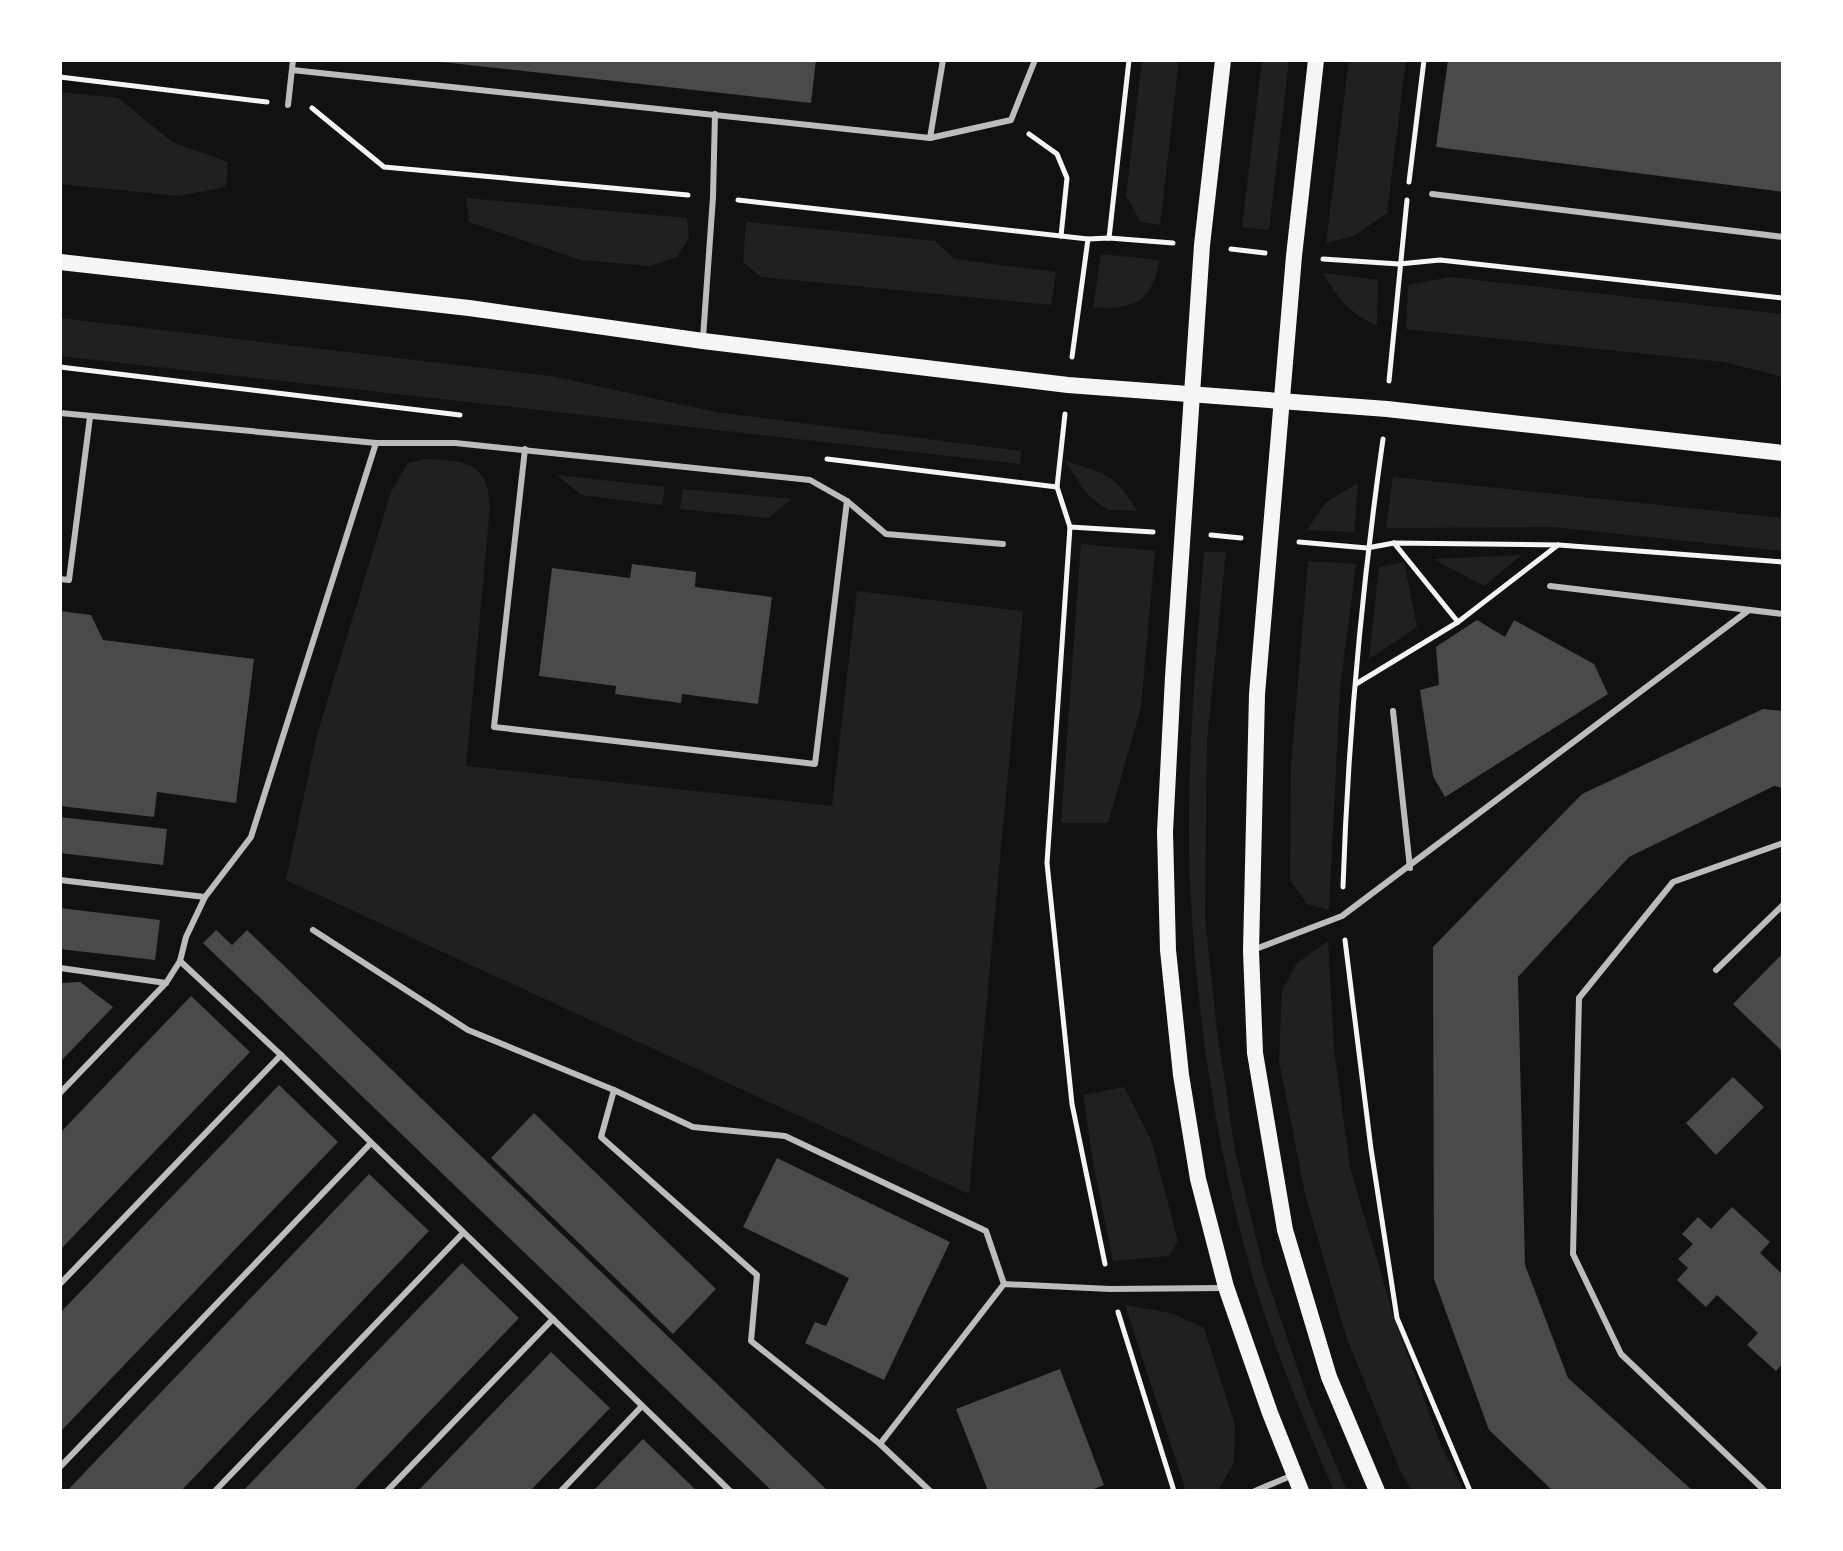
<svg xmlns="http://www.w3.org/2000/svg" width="1843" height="1551" viewBox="0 0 1843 1551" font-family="'PT Sans Narrow',sans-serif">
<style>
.green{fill:#202020}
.building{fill:#4a4a4a}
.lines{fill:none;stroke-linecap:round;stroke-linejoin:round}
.path{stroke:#f5f5f5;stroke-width:5}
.service{stroke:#bcbcbc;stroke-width:6}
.secondary{stroke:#f5f5f5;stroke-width:16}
</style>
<rect width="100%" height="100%" fill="#111"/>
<g class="green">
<polygon points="1142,60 1179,60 1160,225 1141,222 1126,196"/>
<polygon points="1262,60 1289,60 1269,230 1242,227"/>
<polygon points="1349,60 1406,60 1387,213 1354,236 1326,243"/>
<polygon points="60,92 118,98 172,142 228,162 226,187 179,196 60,184"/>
<polygon points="466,198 687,218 689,238 677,257 650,266 581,260 469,222"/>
<polygon points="746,222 935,241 954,259 1056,272 1051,305 761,277 743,262"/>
<path d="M1101,254L1159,260C1154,301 1132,311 1093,307Z"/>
<path d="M1323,273L1378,280L1377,326C1350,313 1338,299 1323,273Z"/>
<polygon points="1450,277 1783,314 1783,377 1724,362 1406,329 1408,285"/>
<polygon points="60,318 551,376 716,412 1021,451 1020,464 60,356"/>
<path d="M427,459C467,461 488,462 490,508L466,766L832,806L857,591L1023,611L969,1194L286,880L317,735L391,492L408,463Z"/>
<path d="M1065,461C1104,472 1117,476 1137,511L1107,510L1087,494Z"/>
<polygon points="557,475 665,487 662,505 581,495"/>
<polygon points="1393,477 1783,518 1783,551 1553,527 1386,528"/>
<polygon points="1358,483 1354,532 1307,530 1326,502"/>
<polygon points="683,489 792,499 768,518 680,509"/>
<polygon points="1081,544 1155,551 1141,707 1108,823 1061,823"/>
<path d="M1204,552H1226L1207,741L1205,917L1216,1023L1235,1151L1263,1267L1309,1402L1347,1491H1334C1303,1419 1273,1346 1251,1271C1219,1157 1200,1038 1192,920C1183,798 1195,674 1204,552Z"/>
<polygon points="1522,555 1484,586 1433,559"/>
<polygon points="1308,561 1356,564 1340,690 1329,910 1307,904 1290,880 1291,766"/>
<polygon points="1404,562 1417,627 1369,659 1379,567"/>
<polygon points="1328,941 1334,1049 1350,1167 1394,1318 1440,1443 1464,1491 1412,1491 1400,1470 1346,1336 1305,1194 1279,1061 1282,990 1297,963"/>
<polygon points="1124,1087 1151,1140 1178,1241 1169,1256 1113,1261 1094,1167 1083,1095"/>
<polygon points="1125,1305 1171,1313 1204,1328 1235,1425 1234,1462 1218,1491 1186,1491"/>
</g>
<g class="building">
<polygon points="442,60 816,60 811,103 442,62"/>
<polygon points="1448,60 1783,60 1783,192 1436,147"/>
<polygon points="632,564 696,572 695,587 772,597 758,704 682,694 681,703 615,694 616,686 539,676 552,568 630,578"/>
<polygon points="60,611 91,615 103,640 254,659 236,803 157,792 154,817 60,806"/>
<polygon points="1477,620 1505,637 1514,620 1594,664 1608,694 1445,797 1433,776 1420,690 1439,685 1436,647"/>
<polygon points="1763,709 1783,711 1783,788 1774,786 1629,857 1518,977 1525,1265 1568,1378 1693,1491 1553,1491 1489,1430 1434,1279 1433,947 1582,794"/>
<polygon points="60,817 167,829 163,865 60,853"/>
<polygon points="60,908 160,920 155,960 60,949"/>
<polygon points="216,930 232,945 247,930 828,1491 772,1491 203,943"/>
<polygon points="1783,953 1783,1052 1733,1004"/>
<polygon points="80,982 113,1007 60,1062 60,983"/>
<polygon points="191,996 250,1052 60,1250 60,1133"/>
<polygon points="1733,1077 1764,1107 1716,1155 1686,1123"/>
<polygon points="279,1085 338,1142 60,1432 60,1313"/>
<polygon points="534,1113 716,1289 673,1334 491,1158"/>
<polygon points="777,1158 950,1242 884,1380 805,1343 815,1322 826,1326 849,1278 743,1227"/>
<polygon points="369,1174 429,1231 181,1491 67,1491"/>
<polygon points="1732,1207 1770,1242 1760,1253 1783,1275 1783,1363 1776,1371 1747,1345 1758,1333 1717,1295 1706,1307 1677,1280 1688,1268 1678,1259 1693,1244 1682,1234 1698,1217 1711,1229"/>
<polygon points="462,1263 519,1318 353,1491 243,1491"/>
<polygon points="551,1352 610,1408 530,1491 418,1491"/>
<polygon points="1060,1369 1104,1485 1089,1491 988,1491 956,1409"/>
<polygon points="643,1439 697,1491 593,1491"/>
</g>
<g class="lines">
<g class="path">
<polyline points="60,77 267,102"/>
<polyline points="312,108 384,167 688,195"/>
<polyline points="1029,134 1057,154 1067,178 1061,236"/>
<polyline points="1409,182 1424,60"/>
<polyline points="738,200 1088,239 1109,238 1173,243"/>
<polyline points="1109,238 1129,60"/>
<polyline points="1231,249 1265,253"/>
<polyline points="1323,259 1399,264 1440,260 1783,298"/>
<polyline points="1072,357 1088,239"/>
<polyline points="60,367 460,415"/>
<polyline points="1389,381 1407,200"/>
<polyline points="1065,414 1057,487 1070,527 1047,863 1072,1104 1105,1264"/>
<polyline points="827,459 1057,487"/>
<polyline points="1070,527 1153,532"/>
<polyline points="1211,535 1241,538"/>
<polyline points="1299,542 1367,548 1394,543 1559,545 1783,562"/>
<polyline points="1394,543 1458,622"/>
<polyline points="1356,684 1458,622 1558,545"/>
<path d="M1343,887C1348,737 1362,587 1383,439"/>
<polyline points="1345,940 1371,1149 1397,1318 1470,1491"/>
<polyline points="1118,1312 1174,1491"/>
</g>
<g class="service">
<polyline points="292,70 930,138 1011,120 1035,60"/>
<polyline points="288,105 293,60"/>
<polyline points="930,138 943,60"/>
<polyline points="1432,194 1783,237"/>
<polyline points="703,338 713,197 715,114"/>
<polyline points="60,413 376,443 251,837 205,897 186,937 180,961 166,983 60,1093"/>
<polyline points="376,443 455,443 810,480 847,501 886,534 1003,544"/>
<polyline points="525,449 494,727 815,764 847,501"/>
<polyline points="60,579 69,580 90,417"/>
<polyline points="1550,586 1783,614"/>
<polyline points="1393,711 1410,868"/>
<polyline points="60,880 205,897"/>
<polyline points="313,930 468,1030 614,1090 693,1127 785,1136 986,1231 1004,1284"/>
<polyline points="1253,950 1342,916 1749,610"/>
<polyline points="180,961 281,1055 730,1491"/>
<polyline points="60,968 166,983"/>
<polyline points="1716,970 1783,905"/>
<polyline points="614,1090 601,1137 757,1275 751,1341 880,1444 1004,1284 1110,1289 1223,1288"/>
<polyline points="60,1284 281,1055"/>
<polyline points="880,1444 930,1491"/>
<polyline points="60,1467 371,1143"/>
<polyline points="215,1491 463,1233"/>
<polyline points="387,1491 553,1319"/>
<polyline points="561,1491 642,1406"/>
<polyline points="1255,1491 1293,1475"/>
<polyline points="1765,1491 1621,1354 1573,1254 1579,998 1673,882 1783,843"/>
</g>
<g class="secondary">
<polyline points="1223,60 1202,245 1173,677 1165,832 1168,950 1181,1075 1198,1179 1226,1287 1270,1413 1301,1491"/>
<polyline points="1316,60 1294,256 1257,694 1251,951 1255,1053 1285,1230 1329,1377 1377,1491"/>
<polyline points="60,262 469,308 703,341 1068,385 1387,409 1783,453"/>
</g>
</g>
<rect width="1843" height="1551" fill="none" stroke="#ffffff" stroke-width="124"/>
</svg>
